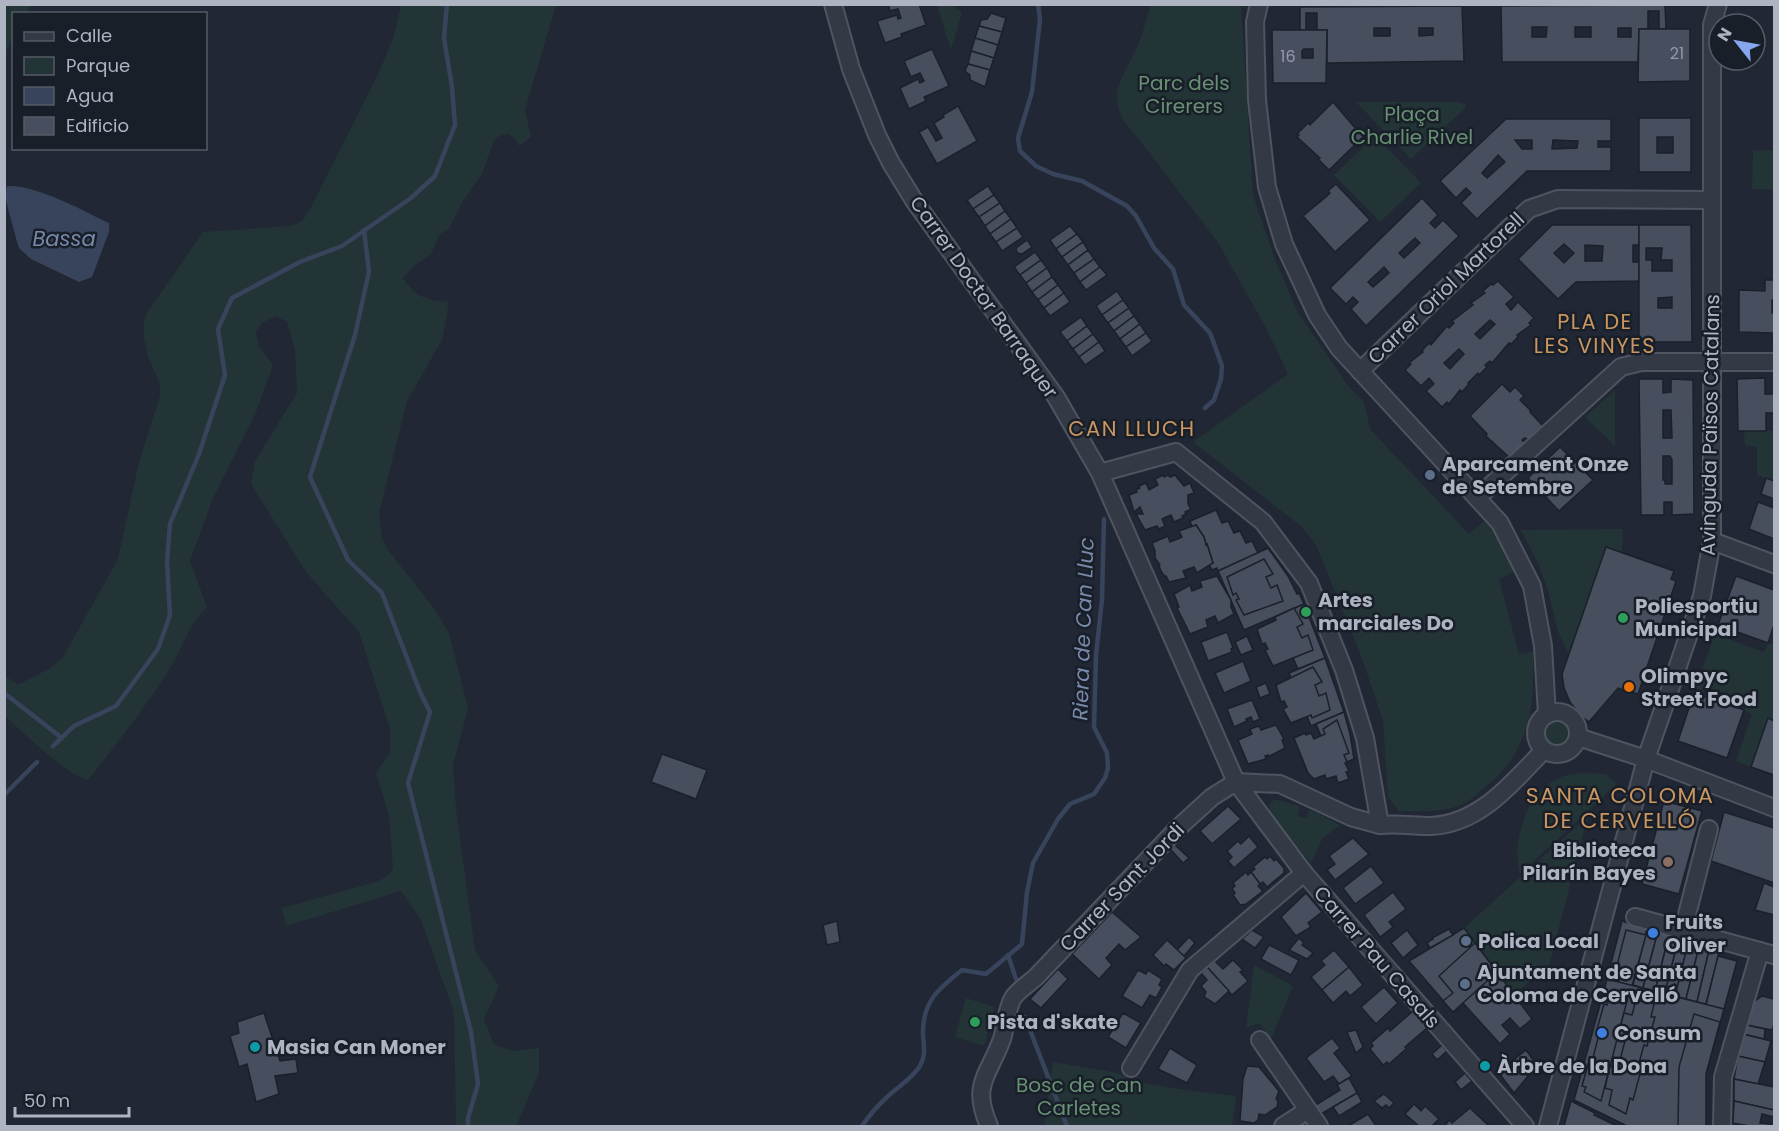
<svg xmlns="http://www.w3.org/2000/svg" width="1779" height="1131" viewBox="0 0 1779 1131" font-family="Poppins,sans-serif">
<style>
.green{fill:#233436}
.water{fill:#37445c}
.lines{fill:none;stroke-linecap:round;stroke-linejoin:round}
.stream{stroke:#37445c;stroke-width:4.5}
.building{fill:#474e5e;stroke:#1b212b;stroke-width:1.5;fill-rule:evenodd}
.street-casing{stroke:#4e5460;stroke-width:20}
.street{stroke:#343a45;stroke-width:16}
.service-dot{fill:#5c6f8a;stroke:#191f29;stroke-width:2}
.leisure-dot{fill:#2e9e5b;stroke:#191f29;stroke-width:2}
.food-dot{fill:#e8710a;stroke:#191f29;stroke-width:2}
.education-dot{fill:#8d6e63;stroke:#191f29;stroke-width:2}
.shop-dot{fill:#3f7fe0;stroke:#191f29;stroke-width:2}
.culture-dot{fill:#0f9aa8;stroke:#191f29;stroke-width:2}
.labels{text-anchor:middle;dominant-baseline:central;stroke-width:5;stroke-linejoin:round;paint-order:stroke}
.number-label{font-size:16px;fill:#949aa9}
.park-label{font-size:20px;fill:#689074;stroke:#191f29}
.street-label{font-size:20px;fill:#aeb4c2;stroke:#191f29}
.poi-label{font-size:20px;font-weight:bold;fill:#aeb4c2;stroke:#191f29;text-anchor:start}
.water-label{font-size:21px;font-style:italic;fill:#7889a9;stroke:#191f29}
.neighbourhood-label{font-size:21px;letter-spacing:1.5px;fill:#ca9661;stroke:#191f29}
.quarter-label{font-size:22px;letter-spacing:1.5px;fill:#ca9661;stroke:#191f29}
</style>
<rect width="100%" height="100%" fill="#212734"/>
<g class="green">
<polygon points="5,4 31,5 26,13 14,14 13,37 5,53"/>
<path d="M401,5H556L525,110L531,137L519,146L514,138L509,134L501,135L494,140L482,174L463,201L449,229L440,234L431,254L414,266L403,278C417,298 426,300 449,302L442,340L407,401L379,513L382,538L389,551L433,607L449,633L468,708L453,765L456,808L475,950L499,986L484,1019L494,1044L513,1051L539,1048V1073L516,1126H456L454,1012L421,920L401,891L286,926L282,908L379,881L388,875L393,868L389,815L376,773L390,752V729L359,632L306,572L251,484L255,461L297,393L295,349L287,322L276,316L262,323L256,332L259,346L273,365L255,415L213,498L190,561L207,607C188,625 182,649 169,670C144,709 117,744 88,780C65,774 24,733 5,716V676L17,684L22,683L50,668L63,657L118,559L139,462L160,396V384L148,357L144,338V320L147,313L203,232L291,226L302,221L309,211L379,72L393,39Z"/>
<polygon points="937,5 951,5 962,12 951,50"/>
<path d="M1151,5H1241L1253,195L1274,257L1297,311L1349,387L1364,402L1370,429L1469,534L1485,520L1493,529L1516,571L1499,579L1519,654L1533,652C1535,706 1530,752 1484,788C1477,794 1468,803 1458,806C1439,813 1419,811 1399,811L1388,797L1383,721L1362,658L1316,545L1302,527L1193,442L1288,374L1265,326L1217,241L1137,137C1100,99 1123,80 1140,40C1144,29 1147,16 1151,5Z"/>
<polygon points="1356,102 1460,102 1465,104 1465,108 1411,159"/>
<polygon points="1375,136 1421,183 1380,222 1334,175"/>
<polygon points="1753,150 1774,151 1774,189 1752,189"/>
<polygon points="1615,390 1615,446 1585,417"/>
<polygon points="1744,431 1774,431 1774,481 1757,475 1757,447 1745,445"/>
<polygon points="1623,529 1622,553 1606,547 1568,654 1557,629 1549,594 1539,565 1521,530"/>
<polygon points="1718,625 1726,627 1723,637 1764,652 1768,643 1774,645 1774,721 1768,719 1751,767 1736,761 1752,714 1744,710 1747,701 1705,686 1702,695 1694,693"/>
<circle cx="1556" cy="733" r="13"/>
<path d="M1582,773L1606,774L1617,784L1520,874C1511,840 1527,788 1564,776C1570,774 1576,774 1582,773Z"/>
<polygon points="1278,800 1300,806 1298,816 1307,818 1309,809 1340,825 1322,839 1311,863 1269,813 1269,804 1274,800"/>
<polygon points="1588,816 1549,966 1514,994 1464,928"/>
<polygon points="1254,965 1293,986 1271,1039 1260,1023 1246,1028"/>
<polygon points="966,998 995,1007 984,1046 955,1037"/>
<polygon points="1053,1062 1118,1073 1136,1082 1192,1091 1236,1096 1232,1126 1044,1126"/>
</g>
<path class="water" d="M7,186C35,184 84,211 109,223V232L92,277L79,282L31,259L19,248L17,242L5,197Z"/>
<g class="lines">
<g class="stream">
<polyline points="1038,4 1040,19 1032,92 1018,138 1020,151 1036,166 1053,174 1082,181 1127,206 1136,216 1154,248 1173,269 1184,305 1210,333 1216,349 1222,366 1221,379 1214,400 1205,408"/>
<polyline points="364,230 369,272 355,335 310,477 348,560 382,593 420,692 430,712 408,783 471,1032 478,1084 468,1118 468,1126"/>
<polyline points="4,693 62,738"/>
<polyline points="53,746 74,726 116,706 158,649 170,615 167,562 170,524 199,454 225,375 218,329 232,298 300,262 342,246 411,198 435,176 455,125 452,87 444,38 447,4"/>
<polyline points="4,795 37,762"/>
<polyline points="1008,955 1016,979"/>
<polyline points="1025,1017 1067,1126"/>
<path d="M862,1126C869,1116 877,1106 886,1098C897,1087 911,1080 920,1066C926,1055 924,1047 923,1035C922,1002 938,989 962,970L986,974L1022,944L1027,892L1033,863L1058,819L1070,804L1094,794L1105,778L1108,768L1107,753L1094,727L1096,656L1102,599L1104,519"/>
</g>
</g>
<g class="building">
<polygon points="888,4 919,4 926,25 901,34 902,37 885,43 877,21 897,15 898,19 901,18 898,9 890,11"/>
<path d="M1665,5L1666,29H1659V11H1648V29H1639L1638,62H1502L1501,6ZM1532,27H1547L1546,37H1532ZM1575,27H1591V37H1575ZM1618,28H1631V37H1618Z"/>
<path d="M1462,6L1464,61L1327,63V30H1317V13H1306V30H1300V7ZM1374,28H1390V36H1374ZM1419,28H1433V35L1419,36Z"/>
<polygon points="991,13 1006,18 1002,32 979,26 981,20 987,19"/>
<polygon points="979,26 1002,32 998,45 975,38"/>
<polygon points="1639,29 1690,29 1690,81 1638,82"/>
<path d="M1272,30H1327L1326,83H1273ZM1304,49H1313V58H1302V51Z"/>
<polygon points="975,38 998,45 994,58 971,51"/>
<polygon points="932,49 949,86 924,97 926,101 909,109 900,88 918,79 920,83 924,81 920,73 911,77 904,61"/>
<polygon points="971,51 994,58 990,70 968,64"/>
<polygon points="968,64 990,70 985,87 970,80 970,75 965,71"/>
<polygon points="1333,102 1356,129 1358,128 1365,135 1329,170 1318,159 1320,158 1297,137 1299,135 1297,134 1308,123 1310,125"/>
<polygon points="958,106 977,141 937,164 919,132 928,127 936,141 942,138 934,123 944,117 943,115"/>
<path d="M1639,118H1691V172H1639ZM1657,137H1673V153H1657Z"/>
<path d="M1506,119H1611V141H1598V147H1611V171H1527L1477,219L1461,203L1471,193L1466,188L1456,198L1440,181ZM1515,140H1532V149H1522ZM1553,140L1578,141L1577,148L1552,149ZM1498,155L1505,162L1487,178L1482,173Z"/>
<polygon points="1336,184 1370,220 1335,252 1303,216 1327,196 1330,193 1328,191"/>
<polygon points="988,186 994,195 973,209 967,200"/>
<polygon points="994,195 1000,203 979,217 973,209"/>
<path d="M1422,198L1438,215L1430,223L1435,228L1443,220L1459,236L1366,326L1351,309L1358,302L1353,297L1346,304L1330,288ZM1415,238L1420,243L1404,258L1399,253ZM1384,267L1389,273L1373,287L1368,282Z"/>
<polygon points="1000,203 1005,211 985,226 979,217"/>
<polygon points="1005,211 1011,219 990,234 985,226"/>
<polygon points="1011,219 1017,228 996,242 990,234"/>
<path d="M1552,225H1639V245H1633V262H1639V249V281L1576,282L1558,299L1518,259ZM1564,244L1574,253L1564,263L1554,253ZM1585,245L1603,246L1602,261H1585Z"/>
<path d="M1639,225H1691L1692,342H1639ZM1646,248H1662L1661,260H1672V271H1652V260H1646ZM1672,297V308H1658V298Z"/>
<polygon points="1070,226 1077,234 1056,249 1050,240"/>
<polygon points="1017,228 1023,237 1002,251 996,242"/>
<polygon points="1077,234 1083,242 1062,257 1056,249"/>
<polygon points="1027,240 1032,247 1022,254 1017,253 1016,248"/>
<polygon points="1083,242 1088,250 1068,265 1062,257"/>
<polygon points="1088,250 1094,259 1074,273 1068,265"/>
<polygon points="1035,252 1041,260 1020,275 1014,267"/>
<polygon points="1094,259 1100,267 1080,282 1074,273"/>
<polygon points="1041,260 1047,268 1026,283 1020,275"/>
<polygon points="1100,267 1107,275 1086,290 1080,282"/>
<polygon points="1047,268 1052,277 1032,292 1026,283"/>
<polygon points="1052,277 1058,285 1038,300 1032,292"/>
<polygon points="1765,280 1774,280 1774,300 1772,300 1772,313 1774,313 1774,341 1772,341 1772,333 1739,332 1739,290 1765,291"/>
<path d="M1498,281L1514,297L1506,304L1511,310L1518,302L1534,318L1529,323L1531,325L1517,335L1518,337L1511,344L1509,343L1492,363L1490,361L1485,365L1487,367L1479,375L1478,373L1468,383L1469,384L1462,392L1460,390L1449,404L1447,402L1442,407L1426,391L1434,384L1429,378L1421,386L1405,370L1411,364L1409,363L1423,352L1422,351L1425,347L1430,343L1431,345L1447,326L1449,328L1454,323L1452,321L1473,305L1471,303L1485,293L1483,291L1491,284L1493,285ZM1490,320L1495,324L1480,339L1475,334ZM1459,349L1464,354L1450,369L1444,363Z"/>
<polygon points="1058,285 1064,293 1044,308 1038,300"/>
<polygon points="1117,291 1123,300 1102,315 1096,306"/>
<polygon points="1064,293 1070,302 1050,316 1044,308"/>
<polygon points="1123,300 1129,308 1108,323 1102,315"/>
<polygon points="1129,308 1134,316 1114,331 1108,323"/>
<polygon points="1134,316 1140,324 1120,339 1114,331"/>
<polygon points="1081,317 1087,326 1067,341 1060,332"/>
<polygon points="1140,324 1146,333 1126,347 1120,339"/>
<polygon points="1087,326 1093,334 1073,349 1067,341"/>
<polygon points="1146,333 1152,341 1132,356 1126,347"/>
<polygon points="1093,334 1099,342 1079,357 1073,349"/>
<polygon points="1099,342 1105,351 1085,365 1079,357"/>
<polygon points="1765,378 1765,394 1774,394 1774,378 1774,431 1774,413 1766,413 1766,431 1738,431 1737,379"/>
<path d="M1639,379H1663V393L1671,392V379L1693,380L1694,514L1672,515V502H1664V515H1641ZM1663,410H1671L1672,438H1663ZM1663,456H1670L1672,460V484H1665V480H1663Z"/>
<polygon points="1502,384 1510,392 1515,387 1524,396 1520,400 1531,411 1530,412 1543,426 1528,440 1525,438 1522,440 1525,443 1510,458 1486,436 1487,434 1470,416"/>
<polygon points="1560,447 1593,480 1559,511 1528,478"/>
<polygon points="1163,475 1164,477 1168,475 1170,477 1175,475 1184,486 1190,483 1194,493 1188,495 1188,504 1191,509 1185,512 1186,514 1182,516 1183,518 1174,522 1171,515 1162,519 1165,526 1159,529 1157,526 1145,530 1136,514 1143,514 1140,507 1134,512 1129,495 1137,492 1136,490 1140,488 1139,486 1146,483 1149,490 1158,485 1155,479"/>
<polygon points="1766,478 1774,481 1774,499 1761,494"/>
<polygon points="1758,502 1774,508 1774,539 1749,529"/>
<polygon points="1216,510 1222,523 1228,521 1234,533 1240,531 1246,543 1252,541 1258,553 1218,571 1217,568 1212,570 1209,564 1213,563 1207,544 1206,545 1204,537 1196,525 1192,527 1190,521"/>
<polygon points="1196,525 1204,537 1206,545 1207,544 1213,563 1197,573 1194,567 1183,571 1186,578 1169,582 1166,576 1165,577 1161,571 1159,566 1160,565 1155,558 1155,551 1152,543 1168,536 1170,542 1182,537 1179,531"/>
<polygon points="1606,547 1674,571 1671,579 1676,581 1638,694 1618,688 1589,722 1581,716 1570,702 1564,688 1562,674"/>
<polygon points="1268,548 1288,576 1297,594 1299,593 1304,604 1244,630 1218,571"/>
<polygon points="1264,559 1273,574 1266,577 1271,588 1277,585 1283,601 1244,615 1236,600 1239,599 1236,593 1233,595 1227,577"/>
<polygon points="1217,576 1231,600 1231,607 1234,614 1218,623 1215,616 1206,620 1208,627 1190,634 1177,608 1179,607 1174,594 1190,585 1192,591 1202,587 1200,581"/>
<polygon points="1736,576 1774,590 1774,625 1768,643 1718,625"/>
<polygon points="1304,604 1325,658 1298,669 1275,617"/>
<polygon points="1294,608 1303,624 1297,627 1302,638 1308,635 1313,650 1273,666 1265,650 1268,649 1265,643 1262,644 1257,629 1276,620 1275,617"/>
<polygon points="1227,632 1233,648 1231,649 1232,652 1208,661 1201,642"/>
<polygon points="1247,636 1253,650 1241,655 1235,642"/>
<polygon points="1325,658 1344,712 1311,726 1289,673"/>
<polygon points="1243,661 1251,681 1224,693 1215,673"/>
<polygon points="1313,667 1322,682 1315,685 1319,696 1326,693 1330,710 1312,718 1311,715 1291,723 1283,709 1287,707 1284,701 1281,702 1276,685"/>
<polygon points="1266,683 1270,694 1260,698 1256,687"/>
<polygon points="1694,693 1744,710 1727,758 1678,741"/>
<polygon points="1252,700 1260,719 1253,722 1251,717 1246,719 1247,721 1234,727 1227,709"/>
<polygon points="1344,712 1350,734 1354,759 1334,767 1316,724"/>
<polygon points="1768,718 1774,721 1774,775 1751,767"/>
<polygon points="1337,720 1349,753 1344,755 1347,762 1345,763 1349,771 1346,772 1349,779 1338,783 1336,776 1326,779 1325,775 1314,779 1308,773 1294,738 1305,733 1306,735 1311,733 1314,739 1325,734 1323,729"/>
<polygon points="1276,725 1284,739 1282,740 1285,748 1268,757 1268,755 1265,756 1266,759 1248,764 1238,740 1252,734 1250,729 1259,726 1261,730"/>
<polygon points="662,754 707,770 696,799 651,782"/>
<polygon points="1664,801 1702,811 1679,894 1642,884"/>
<polygon points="1228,806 1241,819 1212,844 1200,831"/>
<polygon points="1724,812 1774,828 1774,883 1711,861"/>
<polygon points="1249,836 1258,847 1234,868 1228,861 1232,857 1227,851 1238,841 1241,844"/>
<polygon points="1353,838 1369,854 1335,880 1327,870 1335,864 1329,856"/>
<polygon points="1175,845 1189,858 1183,863 1170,849"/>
<polygon points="1270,856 1274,861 1276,859 1284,868 1284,873 1267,887 1263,882 1260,884 1251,872 1255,869 1253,867 1265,857 1267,859"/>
<polygon points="1371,866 1384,883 1355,904 1343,888"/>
<polygon points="1246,872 1248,875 1251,872 1260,884 1258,886 1263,891 1246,904 1240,905 1233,895 1235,893 1232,889 1235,886 1233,883"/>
<polygon points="1764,883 1774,887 1774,915 1755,910"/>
<polygon points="1393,892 1406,909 1389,922 1393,927 1380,937 1364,915"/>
<polygon points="1306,893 1322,912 1308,923 1311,927 1296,936 1281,917"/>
<polygon points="1112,912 1141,937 1125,950 1119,944 1106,958 1112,965 1099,979 1072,954"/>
<polygon points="837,921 840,942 827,945 823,925"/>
<polygon points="1622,921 1647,929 1632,986 1607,979"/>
<polygon points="1464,928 1532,1019 1520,1029 1510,1018 1502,1025 1510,1034 1500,1044 1463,1003 1453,1012 1409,961"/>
<polygon points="1449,929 1453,935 1430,948 1427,943 1433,939 1432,938"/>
<polygon points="1647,929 1658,931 1643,988 1633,985"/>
<polygon points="1252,930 1264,937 1255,948 1242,939"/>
<polygon points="1407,930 1418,945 1403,958 1391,943"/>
<polygon points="1626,930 1646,935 1632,986 1613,981"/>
<polygon points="1658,931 1669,935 1655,991 1643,988"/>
<polygon points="1669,935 1679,937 1665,993 1655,991"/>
<polygon points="1189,937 1195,943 1184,956 1177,950"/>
<polygon points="1679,937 1689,940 1675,996 1665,993"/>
<polygon points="1299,938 1304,943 1302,945 1313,953 1307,959 1289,950"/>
<polygon points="1167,940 1186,958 1174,970 1166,964 1164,966 1153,955"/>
<polygon points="1689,940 1700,943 1686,999 1675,996"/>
<polygon points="1475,943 1497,972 1453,1012 1443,1001 1453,993 1439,976"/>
<polygon points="1700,943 1710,946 1697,1002 1686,999"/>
<polygon points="1269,945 1299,960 1291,975 1261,959"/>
<polygon points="1710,946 1720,949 1706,1004 1697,1002"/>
<polygon points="1334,950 1349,967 1322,990 1311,977 1325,965 1321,961"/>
<polygon points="1718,956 1737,961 1724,1009 1706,1005"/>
<polygon points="1233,960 1243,970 1240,972 1248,981 1232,995 1207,967 1215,961 1223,969"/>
<polygon points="1207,967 1229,991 1215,1004 1204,997 1206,992 1201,986 1207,980 1201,973"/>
<polygon points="1349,967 1363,985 1350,996 1346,991 1333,1003 1322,990"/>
<polygon points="1058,969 1068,979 1041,1008 1030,999"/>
<polygon points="1138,970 1146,974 1148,970 1162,979 1159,985 1162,987 1156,998 1150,995 1142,1008 1122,996"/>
<polygon points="1607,979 1724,1009 1706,1074 1706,1126 1627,1126 1574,1100"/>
<polygon points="1384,987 1398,1003 1376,1024 1361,1007"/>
<polygon points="1610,993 1628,997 1601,1101 1584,1092 1586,1087 1582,1086 1590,1057 1593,1058 1599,1034 1596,1033 1604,1004 1607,1005"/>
<polygon points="1762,996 1774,999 1774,1025 1772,1030 1746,1025 1751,1004"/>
<polygon points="1636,1000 1654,1004 1651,1017 1655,1017 1647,1046 1644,1045 1637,1070 1641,1070 1633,1100 1630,1098 1626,1114 1609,1105 1612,1090 1605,1088 1610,1066 1618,1068 1626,1037 1618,1035 1624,1013 1632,1015"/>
<polygon points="1413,1011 1427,1028 1405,1047 1406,1049 1389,1064 1387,1062 1383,1065 1370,1049 1373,1046 1371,1043 1388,1028 1390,1031"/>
<polygon points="264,1013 280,1061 296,1059 298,1073 275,1076 279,1094 256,1102 247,1064 239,1067 230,1036 239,1033 237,1022"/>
<polygon points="1123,1013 1141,1023 1126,1048 1108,1037"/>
<polygon points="1694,1014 1720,1022 1706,1074 1706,1126 1678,1126 1679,1067"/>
<polygon points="1746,1025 1765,1029 1764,1039 1743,1034"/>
<polygon points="1356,1030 1363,1047 1356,1053 1347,1032"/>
<polygon points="1743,1034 1771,1041 1765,1062 1738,1056"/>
<polygon points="1332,1038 1340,1048 1334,1053 1352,1076 1339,1084 1333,1076 1324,1082 1306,1058"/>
<polygon points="1442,1045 1447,1051 1437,1060 1432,1054"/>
<polygon points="1170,1048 1197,1065 1187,1083 1158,1069"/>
<polygon points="1526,1050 1537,1065 1526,1074 1528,1076 1514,1093 1498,1072"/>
<polygon points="1738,1056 1765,1062 1758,1084 1734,1079"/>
<polygon points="1247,1066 1259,1067 1279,1091 1276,1099 1278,1101 1277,1107 1265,1115 1259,1114 1258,1120 1254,1123 1240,1121 1243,1079"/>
<polygon points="1465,1073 1472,1081 1461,1090 1455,1082"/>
<polygon points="1349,1078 1357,1093 1321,1114 1314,1106 1340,1090 1337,1085"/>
<polygon points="1734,1079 1774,1087 1774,1110 1734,1101"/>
<polygon points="1357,1093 1362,1102 1339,1116 1333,1107"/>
<polygon points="1384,1094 1394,1103 1389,1108 1386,1105 1382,1108 1374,1101"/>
<polygon points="1571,1101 1595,1113 1594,1115 1617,1126 1564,1126"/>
<polygon points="1734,1101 1774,1110 1774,1117 1762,1114 1760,1123 1771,1124 1770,1126 1749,1126 1733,1123"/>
<polygon points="1414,1104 1421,1111 1425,1106 1439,1119 1432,1126 1419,1126 1405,1114"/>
<polygon points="1470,1108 1489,1126 1445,1126 1449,1120 1452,1123"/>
<polygon points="1368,1114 1376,1126 1348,1126"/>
</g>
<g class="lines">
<defs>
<g id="street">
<polyline points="833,4 851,69 877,135 891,163 915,202 1056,397 1100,473 1236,782 1304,873 1525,1126"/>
<polyline points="1259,4 1255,22 1257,100 1267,187 1284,244 1317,315 1339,348 1500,523 1532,586 1543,646 1547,715"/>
<polyline points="1360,371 1529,209 1558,199 1712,200"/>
<polyline points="1100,473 1176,452 1263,522 1309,583 1344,670 1365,738 1380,825 1351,817 1280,784 1236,782"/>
<polyline points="1478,497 1621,367 1641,362 1774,362"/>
<polyline points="1712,541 1774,564"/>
<circle cx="1557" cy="733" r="21"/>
<polyline points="1578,737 1646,759 1774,808"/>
<path d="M1380,825C1397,823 1414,826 1431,826C1480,824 1513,782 1544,750"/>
<polyline points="1635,917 1774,955"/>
<polyline points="1683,930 1709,829"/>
<polyline points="1260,1040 1319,1126"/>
<polyline points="1131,1068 1190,970 1304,873"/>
<path d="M989,1126C971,1084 988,1077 1002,1039C1006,1026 1006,1010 1013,998C1018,990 1030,983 1037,976L1178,828L1212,797L1236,782"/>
<polyline points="1283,1126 1308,1110"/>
<polyline points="1548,1126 1646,759 1702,596 1712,541 1712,25 1718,4"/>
<polyline points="1722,1126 1723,1077 1760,951"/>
</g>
</defs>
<use href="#street" class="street-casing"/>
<use href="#street" class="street"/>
</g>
<g class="service-dot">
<circle cx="1430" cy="475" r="6"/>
<circle cx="1466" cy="941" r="6"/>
<circle cx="1465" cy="984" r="6"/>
</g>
<g class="leisure-dot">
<circle cx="1306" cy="612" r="6"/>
<circle cx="1623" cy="618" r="6"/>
<circle cx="975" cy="1022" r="6"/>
</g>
<circle class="food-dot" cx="1629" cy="687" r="6"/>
<circle class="education-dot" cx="1668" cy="862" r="6"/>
<g class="shop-dot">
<circle cx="1653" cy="933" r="6"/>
<circle cx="1602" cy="1033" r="6"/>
</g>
<g class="culture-dot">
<circle cx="255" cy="1047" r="6"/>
<circle cx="1485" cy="1066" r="6"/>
</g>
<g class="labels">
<g class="number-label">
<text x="1677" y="53">21</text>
<text x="1288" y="56">16</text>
</g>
<g class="park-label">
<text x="1184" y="83">Parc dels<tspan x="1184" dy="23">Cirerers</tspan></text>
<text x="1412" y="114">Plaça<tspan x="1412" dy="23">Charlie Rivel</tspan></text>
<text x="1079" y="1085">Bosc de Can<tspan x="1079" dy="23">Carletes</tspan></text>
</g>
<g class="street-label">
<text transform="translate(1446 288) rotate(-44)">Carrer Oriol Martorell</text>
<text transform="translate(984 297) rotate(55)">Carrer Doctor Barraquer</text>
<text transform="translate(1710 425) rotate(-89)">Avinguda Països Catalans</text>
<text transform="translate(1122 887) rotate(-46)">Carrer Sant Jordi</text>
<text transform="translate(1377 957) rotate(49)">Carrer Pau Casals</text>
</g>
<g class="poi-label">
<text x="1442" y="464">Aparcament Onze<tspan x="1442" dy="23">de Setembre</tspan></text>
<text x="1318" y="600">Artes<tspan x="1318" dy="23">marciales Do</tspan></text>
<text x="1635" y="606">Poliesportiu<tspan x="1635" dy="23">Municipal</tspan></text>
<text x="1641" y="676">Olimpyc<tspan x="1641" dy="23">Street Food</tspan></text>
<text x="1656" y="850" text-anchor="end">Biblioteca<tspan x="1656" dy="23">Pilarín Bayes</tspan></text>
<text x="1665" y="922">Fruits<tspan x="1665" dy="23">Oliver</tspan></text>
<text x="1478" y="941">Polica Local</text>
<text x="1477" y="972">Ajuntament de Santa<tspan x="1477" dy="23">Coloma de Cervelló</tspan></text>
<text x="987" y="1022">Pista d'skate</text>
<text x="1614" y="1033">Consum</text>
<text x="267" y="1047">Masia Can Moner</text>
<text x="1497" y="1066">Àrbre de la Dona</text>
</g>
<g class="water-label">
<text x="64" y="238">Bassa</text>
<text transform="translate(1083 629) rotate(-88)">Riera de Can Lluc</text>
</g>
<g class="neighbourhood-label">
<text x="1595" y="321">PLA DE<tspan x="1595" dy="24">LES VINYES</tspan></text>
<text x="1132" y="428">CAN LLUCH</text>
</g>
<g class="quarter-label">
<text x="1620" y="795">SANTA COLOMA<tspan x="1620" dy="25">DE CERVELLÓ</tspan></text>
</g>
</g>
<rect width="1779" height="1131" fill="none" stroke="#aeb4c2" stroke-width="12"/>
<rect x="12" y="12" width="195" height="138" fill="#191f29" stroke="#555b66" stroke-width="1.5"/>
<rect x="24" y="32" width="30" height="9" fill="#343a45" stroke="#555b66" stroke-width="1.5"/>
<text x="66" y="42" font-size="18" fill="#aeb4c2">Calle</text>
<rect x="24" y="57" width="30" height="18" fill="#233436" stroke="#555b66" stroke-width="1.5"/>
<text x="66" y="72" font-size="18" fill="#aeb4c2">Parque</text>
<rect x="24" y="87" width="30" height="18" fill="#37445c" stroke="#555b66" stroke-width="1.5"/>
<text x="66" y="102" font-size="18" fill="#aeb4c2">Agua</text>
<rect x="24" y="117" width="30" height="18" fill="#474e5e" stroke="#555b66" stroke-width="1.5"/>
<text x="66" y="132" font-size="18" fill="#aeb4c2">Edificio</text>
<g transform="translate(1737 42) rotate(301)"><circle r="28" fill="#191f29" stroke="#555b66" stroke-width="1.5"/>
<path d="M0-4.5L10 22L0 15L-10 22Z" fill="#86a7ef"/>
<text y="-9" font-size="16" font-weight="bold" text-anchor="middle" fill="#aeb4c2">N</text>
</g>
<path d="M15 1107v9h114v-9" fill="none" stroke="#aeb4c2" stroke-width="3"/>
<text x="24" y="1107" font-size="18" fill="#aeb4c2" stroke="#191f29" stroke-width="4.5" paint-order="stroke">50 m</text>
</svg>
